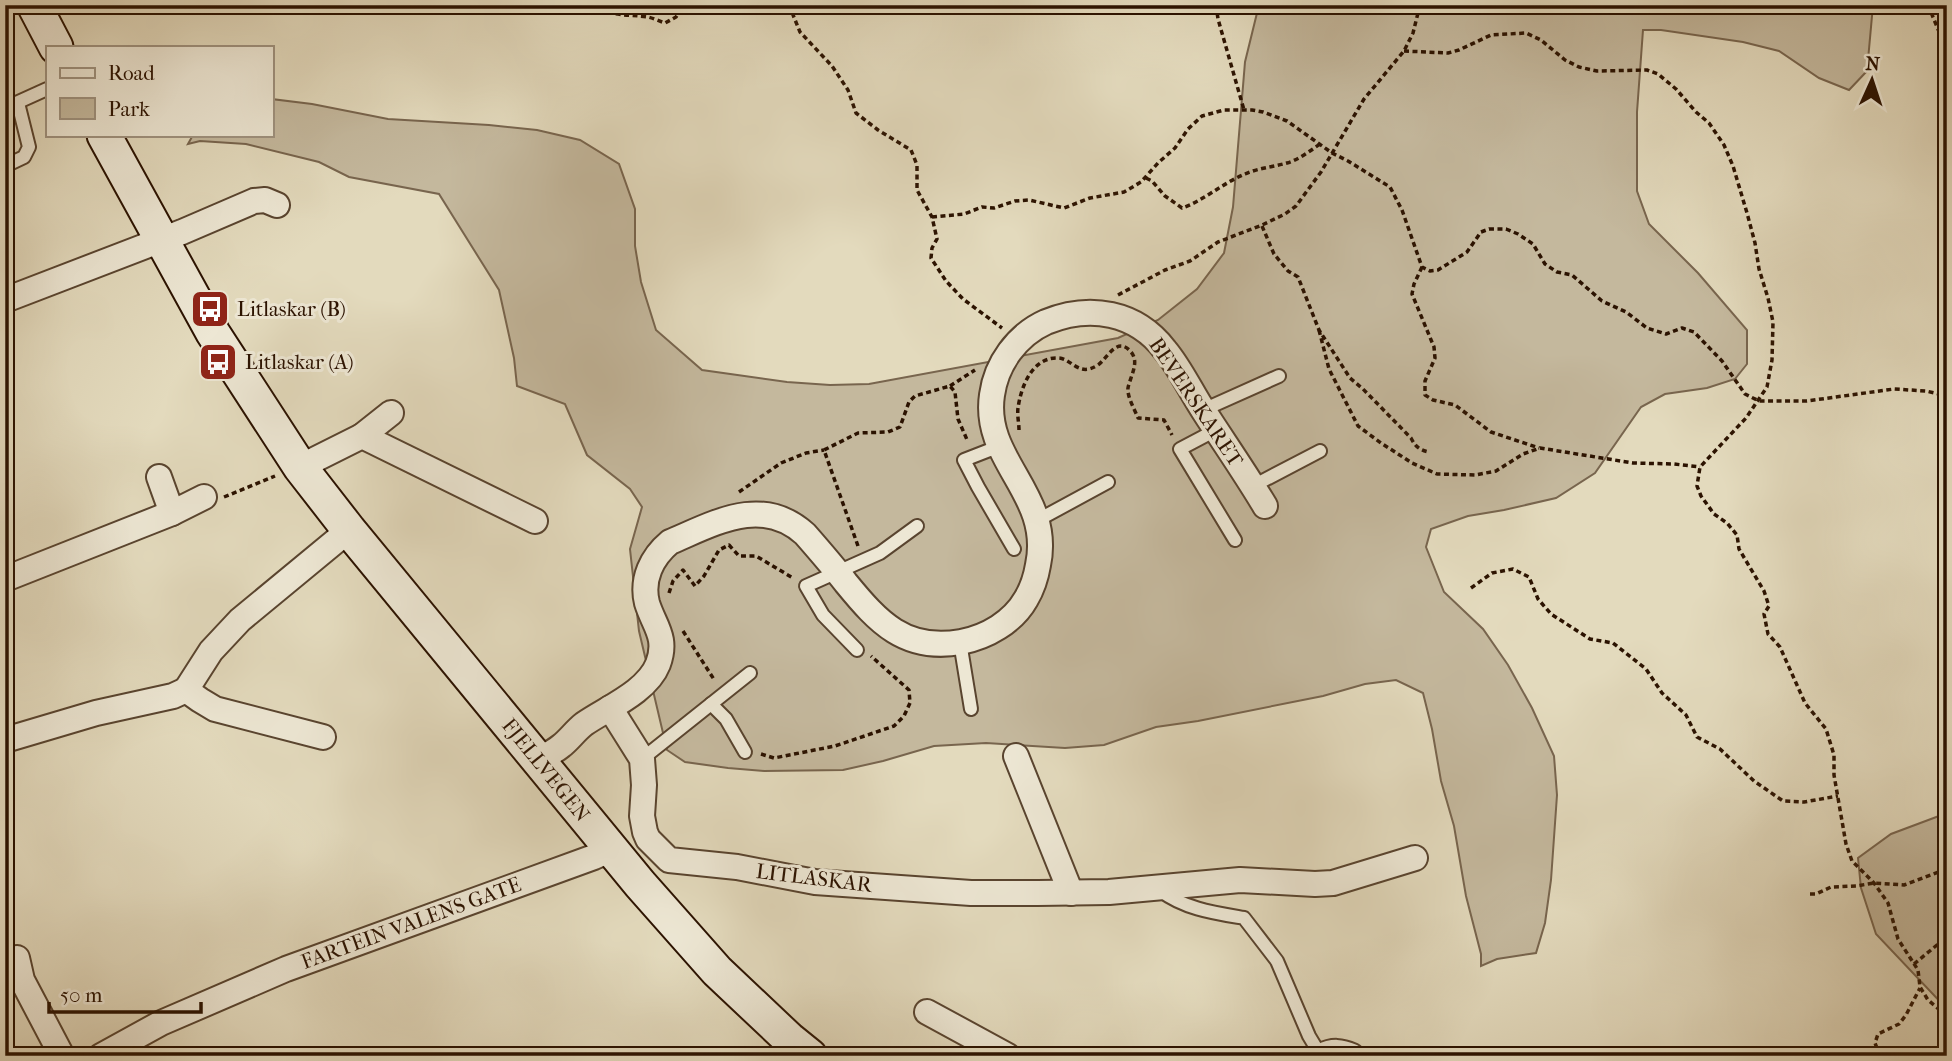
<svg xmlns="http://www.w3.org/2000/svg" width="1952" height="1061" viewBox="0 0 1952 1061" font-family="'IM FELL French Canon',serif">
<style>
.green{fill:#c4b89d;stroke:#78654e;stroke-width:2}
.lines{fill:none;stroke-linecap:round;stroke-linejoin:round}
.service-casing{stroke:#59442f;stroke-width:16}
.minor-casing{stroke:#59442f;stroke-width:28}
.secondary-casing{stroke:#2b1200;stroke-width:37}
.path{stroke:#2b1200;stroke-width:3.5;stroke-dasharray:5 3.5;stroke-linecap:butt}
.service{stroke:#ede7d4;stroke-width:12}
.minor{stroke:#ede7d4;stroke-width:24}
.secondary{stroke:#ede7d4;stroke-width:33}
.labels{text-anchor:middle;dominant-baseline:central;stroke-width:6;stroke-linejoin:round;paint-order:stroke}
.poi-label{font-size:21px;fill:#2b1200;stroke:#ede7d4;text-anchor:start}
.street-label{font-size:21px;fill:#2b1200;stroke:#ede7d4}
</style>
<rect width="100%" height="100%" fill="#e3dabd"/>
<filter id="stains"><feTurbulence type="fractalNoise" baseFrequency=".00286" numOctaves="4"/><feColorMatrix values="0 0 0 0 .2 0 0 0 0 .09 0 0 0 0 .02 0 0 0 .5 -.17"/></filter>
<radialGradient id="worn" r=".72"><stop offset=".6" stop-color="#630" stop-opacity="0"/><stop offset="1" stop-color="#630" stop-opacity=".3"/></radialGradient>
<g class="green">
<polygon points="1262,5 1646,5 1647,8 1711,8 1714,5 1873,5 1867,71 1849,90 1819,78 1779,51 1743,42 1661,30 1643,30 1637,112 1637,191 1649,224 1698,273 1747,330 1747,364 1735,379 1707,388 1665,394 1641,407 1595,473 1556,498 1504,510 1468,516 1431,529 1426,547 1444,592 1483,629 1508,665 1532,708 1554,756 1557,795 1551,880 1545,923 1536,953 1497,959 1481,966 1481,954 1466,896 1454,826 1441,781 1432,729 1423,693 1396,680 1365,684 1323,696 1198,721 1156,727 1104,745 1065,748 986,743 934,746 883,761 843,770 764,771 728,768 685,762 667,750 639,631 630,549 642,507 630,489 587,455 565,404 517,386 514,358 499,290 439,194 349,177 319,162 246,144 200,141 188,144 193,135 271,135 271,99 312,104 388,119 489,125 537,130 580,140 619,164 635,209 635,246 641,282 656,330 702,370 787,382 830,385 869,384 1118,338 1158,320 1197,289 1224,253 1233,207 1245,62 1257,13"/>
<polygon points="1947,813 1947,1009 1876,934 1861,888 1858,858 1891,834"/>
</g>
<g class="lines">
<defs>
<g id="service">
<polyline points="5,108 47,89"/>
<polyline points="5,166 24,157 29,147 18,103"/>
<polyline points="1203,410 1279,376"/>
<polyline points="1216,430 1180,449 1235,540"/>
<polyline points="1000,446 964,460 978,487 1014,549"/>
<polyline points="1253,486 1320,451"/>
<polyline points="1038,520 1108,482"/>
<polyline points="960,642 971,709"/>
<polyline points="857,650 823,615 806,586 880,553 917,526"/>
<polyline points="711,704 726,719 745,752"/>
<polyline points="642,759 750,673"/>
<path d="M1161,891C1185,909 1215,913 1244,918L1277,961L1309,1036L1321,1056"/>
</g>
<g id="minor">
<polyline points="5,300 182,232 254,201 265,200 277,205"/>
<polyline points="362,436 391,413"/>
<polyline points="300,467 362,436 535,521"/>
<polyline points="159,477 172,513"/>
<polyline points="5,579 172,513 204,497"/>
<polyline points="186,690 211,651 240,620 349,530"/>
<polyline points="186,690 200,700 215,709 323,737"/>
<polyline points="610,708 642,759 644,785 642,816 645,832 648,839 669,860 737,867 815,882 971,893 1038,893 1109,892 1240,880 1315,884 1333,883 1415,858"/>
<polyline points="5,740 96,713 173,696 186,690"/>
<polyline points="1016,756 1071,893"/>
<path d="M538,760C545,756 554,752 561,746C569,740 575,731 584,724C607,708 647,692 658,664C668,637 654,626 647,603C641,579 652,557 670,542C715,523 762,495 805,534C819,550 833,566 846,583C878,622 905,652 961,642C987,637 1013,622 1026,599C1032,589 1036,577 1038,565C1053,494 982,461 992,395C996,364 1017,335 1046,322C1090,304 1136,312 1165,350C1181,369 1191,392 1205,413C1225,444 1246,474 1265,506"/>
<polyline points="17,958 22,980 62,1056"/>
<polyline points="927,1012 1008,1056"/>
<polyline points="101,1056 161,1023 286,969 594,857 610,850"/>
<path d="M1321,1056C1333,1050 1341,1051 1352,1056"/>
</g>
<g id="secondary">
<polyline points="34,5 56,47"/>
<polyline points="104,135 213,333 300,467 349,530 640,884 717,971 789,1039 810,1056"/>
</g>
</defs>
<use href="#service" class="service-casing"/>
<use href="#minor" class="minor-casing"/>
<use href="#secondary" class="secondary-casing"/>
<g class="path">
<path d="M592,5C611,17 627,14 648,17C653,18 659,21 665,23L676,17L684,5"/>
<polyline points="789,5 800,32 832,66 848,90 856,113 878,130 911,150 917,165 917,190 932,217 937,239 932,248 931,258 946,281 963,299 1002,328"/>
<polyline points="1216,5 1218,19 1244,110"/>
<polyline points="1928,5 1947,51"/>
<polyline points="1404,51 1448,53 1459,50 1491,35 1526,33 1541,40 1565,60 1579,67 1597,71 1647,70 1658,74 1676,89 1696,112 1709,123 1724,145 1733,166 1747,213 1755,243 1759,269 1768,298 1773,322 1772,360 1767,387 1746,418 1700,467 1697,486 1701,496 1714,514 1727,523 1737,535 1739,549 1764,591 1769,606 1764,614 1768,634 1780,647 1805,703 1826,729 1834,755 1834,775 1846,844 1852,861 1874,883 1888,903 1898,939 1918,970 1920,987 1928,1000 1947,1016"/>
<path d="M1146,178L1152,181L1165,196L1182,208C1203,201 1223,183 1245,174C1258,168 1273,167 1287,163C1298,160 1310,151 1320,144"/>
<polyline points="932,217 964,214 982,207 994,208 1015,201 1029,200 1064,208 1090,198 1124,192 1141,182 1158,163 1175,148 1188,129 1202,116 1224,110 1252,110 1263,112 1287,121 1332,153 1348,161 1390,187 1402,210 1422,267 1430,271 1438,270 1467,252 1481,232 1489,229 1506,229 1518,234 1533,244 1545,264 1557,272 1572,275 1602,301 1626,312 1647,328 1666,334 1682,328 1694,332 1722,361 1745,394 1759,401 1807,401 1894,389 1926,391 1939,394 1947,398"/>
<path d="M1262,226L1274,254L1288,271L1298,277L1319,330L1350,378L1363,389L1411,438C1415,446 1419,450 1429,452"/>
<polyline points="1422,267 1414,284 1412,294 1434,347 1435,358 1425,381 1425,395 1433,400 1455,405 1491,432 1539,448"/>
<polyline points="1118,295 1165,270 1190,261 1218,242 1262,225 1285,214 1296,206 1321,172 1364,99 1404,51 1413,33 1420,5"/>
<polyline points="1319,330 1329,369 1358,426 1381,443 1412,463 1437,474 1475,475 1496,471 1523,454 1540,448 1633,463 1674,464 1700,467"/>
<polyline points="950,386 975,370"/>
<path d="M1019,430C1019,423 1017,415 1018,408C1021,387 1032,357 1058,358C1072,358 1078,378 1098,365C1107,359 1117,335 1131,352C1140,362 1130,377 1128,388C1127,397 1135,410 1138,418L1164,420L1172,435"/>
<polyline points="739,492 781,463 806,453 824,450"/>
<polyline points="224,497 275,476"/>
<polyline points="858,546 824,450 858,433 888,432 900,427 909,402 915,396 950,386 955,392 958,419 968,442"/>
<polyline points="1471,588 1492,573 1513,569 1529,577 1538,599 1551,614 1590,639 1613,643 1646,669 1662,693 1686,715 1697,737 1720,749 1754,781 1783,801 1804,802 1838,796"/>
<polyline points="669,593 673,581 683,570 695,586 704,576 719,550 729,545 739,556 756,556 793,578"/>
<polyline points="683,631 715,681"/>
<polyline points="761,754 774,758 835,746 894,726 904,716 910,703 909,690 871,656"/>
<polyline points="1810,894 1816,894 1831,887 1856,886 1874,883 1904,885 1947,869"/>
<polyline points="1914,964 1937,945 1947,940"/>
<polyline points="1880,1056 1875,1043 1878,1034 1899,1024 1906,1015 1920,988"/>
<polyline points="1921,1056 1941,1050 1947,1043"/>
</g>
<use href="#service" class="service"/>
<use href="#minor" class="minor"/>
<use href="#secondary" class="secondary"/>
</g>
<defs>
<symbol id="bus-square" viewBox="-11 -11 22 22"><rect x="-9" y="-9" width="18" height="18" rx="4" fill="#8f2418" stroke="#ede7d4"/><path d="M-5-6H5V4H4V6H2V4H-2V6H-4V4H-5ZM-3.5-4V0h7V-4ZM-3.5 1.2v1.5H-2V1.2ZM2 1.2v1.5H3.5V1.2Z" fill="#fff"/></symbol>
</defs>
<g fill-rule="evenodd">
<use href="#bus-square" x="188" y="287" width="44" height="44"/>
<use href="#bus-square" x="196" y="340" width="44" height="44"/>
</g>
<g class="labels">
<g class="poi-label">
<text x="237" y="309">Litlaskar (B)</text>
<text x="245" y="362">Litlaskar (A)</text>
</g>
<g class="street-label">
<text transform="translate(1196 402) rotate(56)">BEVERSKARET</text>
<text transform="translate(546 770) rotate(51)">FJELLVEGEN</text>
<text transform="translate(814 878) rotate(7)">LITLASKAR</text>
<text transform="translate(411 923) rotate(-20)">FARTEIN VALENS GATE</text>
</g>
</g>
<rect width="1952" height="1061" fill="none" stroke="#e3dabd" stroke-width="28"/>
<rect x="7" y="7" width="1938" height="1047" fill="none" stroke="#2b1200" stroke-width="3.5"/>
<rect x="14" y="14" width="1924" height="1033" fill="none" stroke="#2b1200" stroke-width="2"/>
<rect x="46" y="46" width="228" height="91" fill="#ede7d4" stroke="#9f927f" stroke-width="2"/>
<rect x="60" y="68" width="35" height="10" fill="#ede7d4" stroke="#9f927f" stroke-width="2"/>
<text x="108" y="80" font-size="21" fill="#2b1200">Road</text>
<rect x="60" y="98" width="35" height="21" fill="#c4b89d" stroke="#9f927f" stroke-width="2"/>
<text x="108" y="116" font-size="21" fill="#2b1200">Park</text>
<g transform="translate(1872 80) rotate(3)" stroke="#ede7d4" stroke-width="5" paint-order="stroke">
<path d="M0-5L12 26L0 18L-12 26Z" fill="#2b1200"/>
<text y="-10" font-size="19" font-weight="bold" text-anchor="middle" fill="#2b1200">N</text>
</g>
<path d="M49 1002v10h152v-10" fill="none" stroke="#2b1200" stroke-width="3.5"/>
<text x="60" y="1002" font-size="21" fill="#2b1200" stroke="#ede7d4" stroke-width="5" paint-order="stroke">50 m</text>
<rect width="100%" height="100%" filter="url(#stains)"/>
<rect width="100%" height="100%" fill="url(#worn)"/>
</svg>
